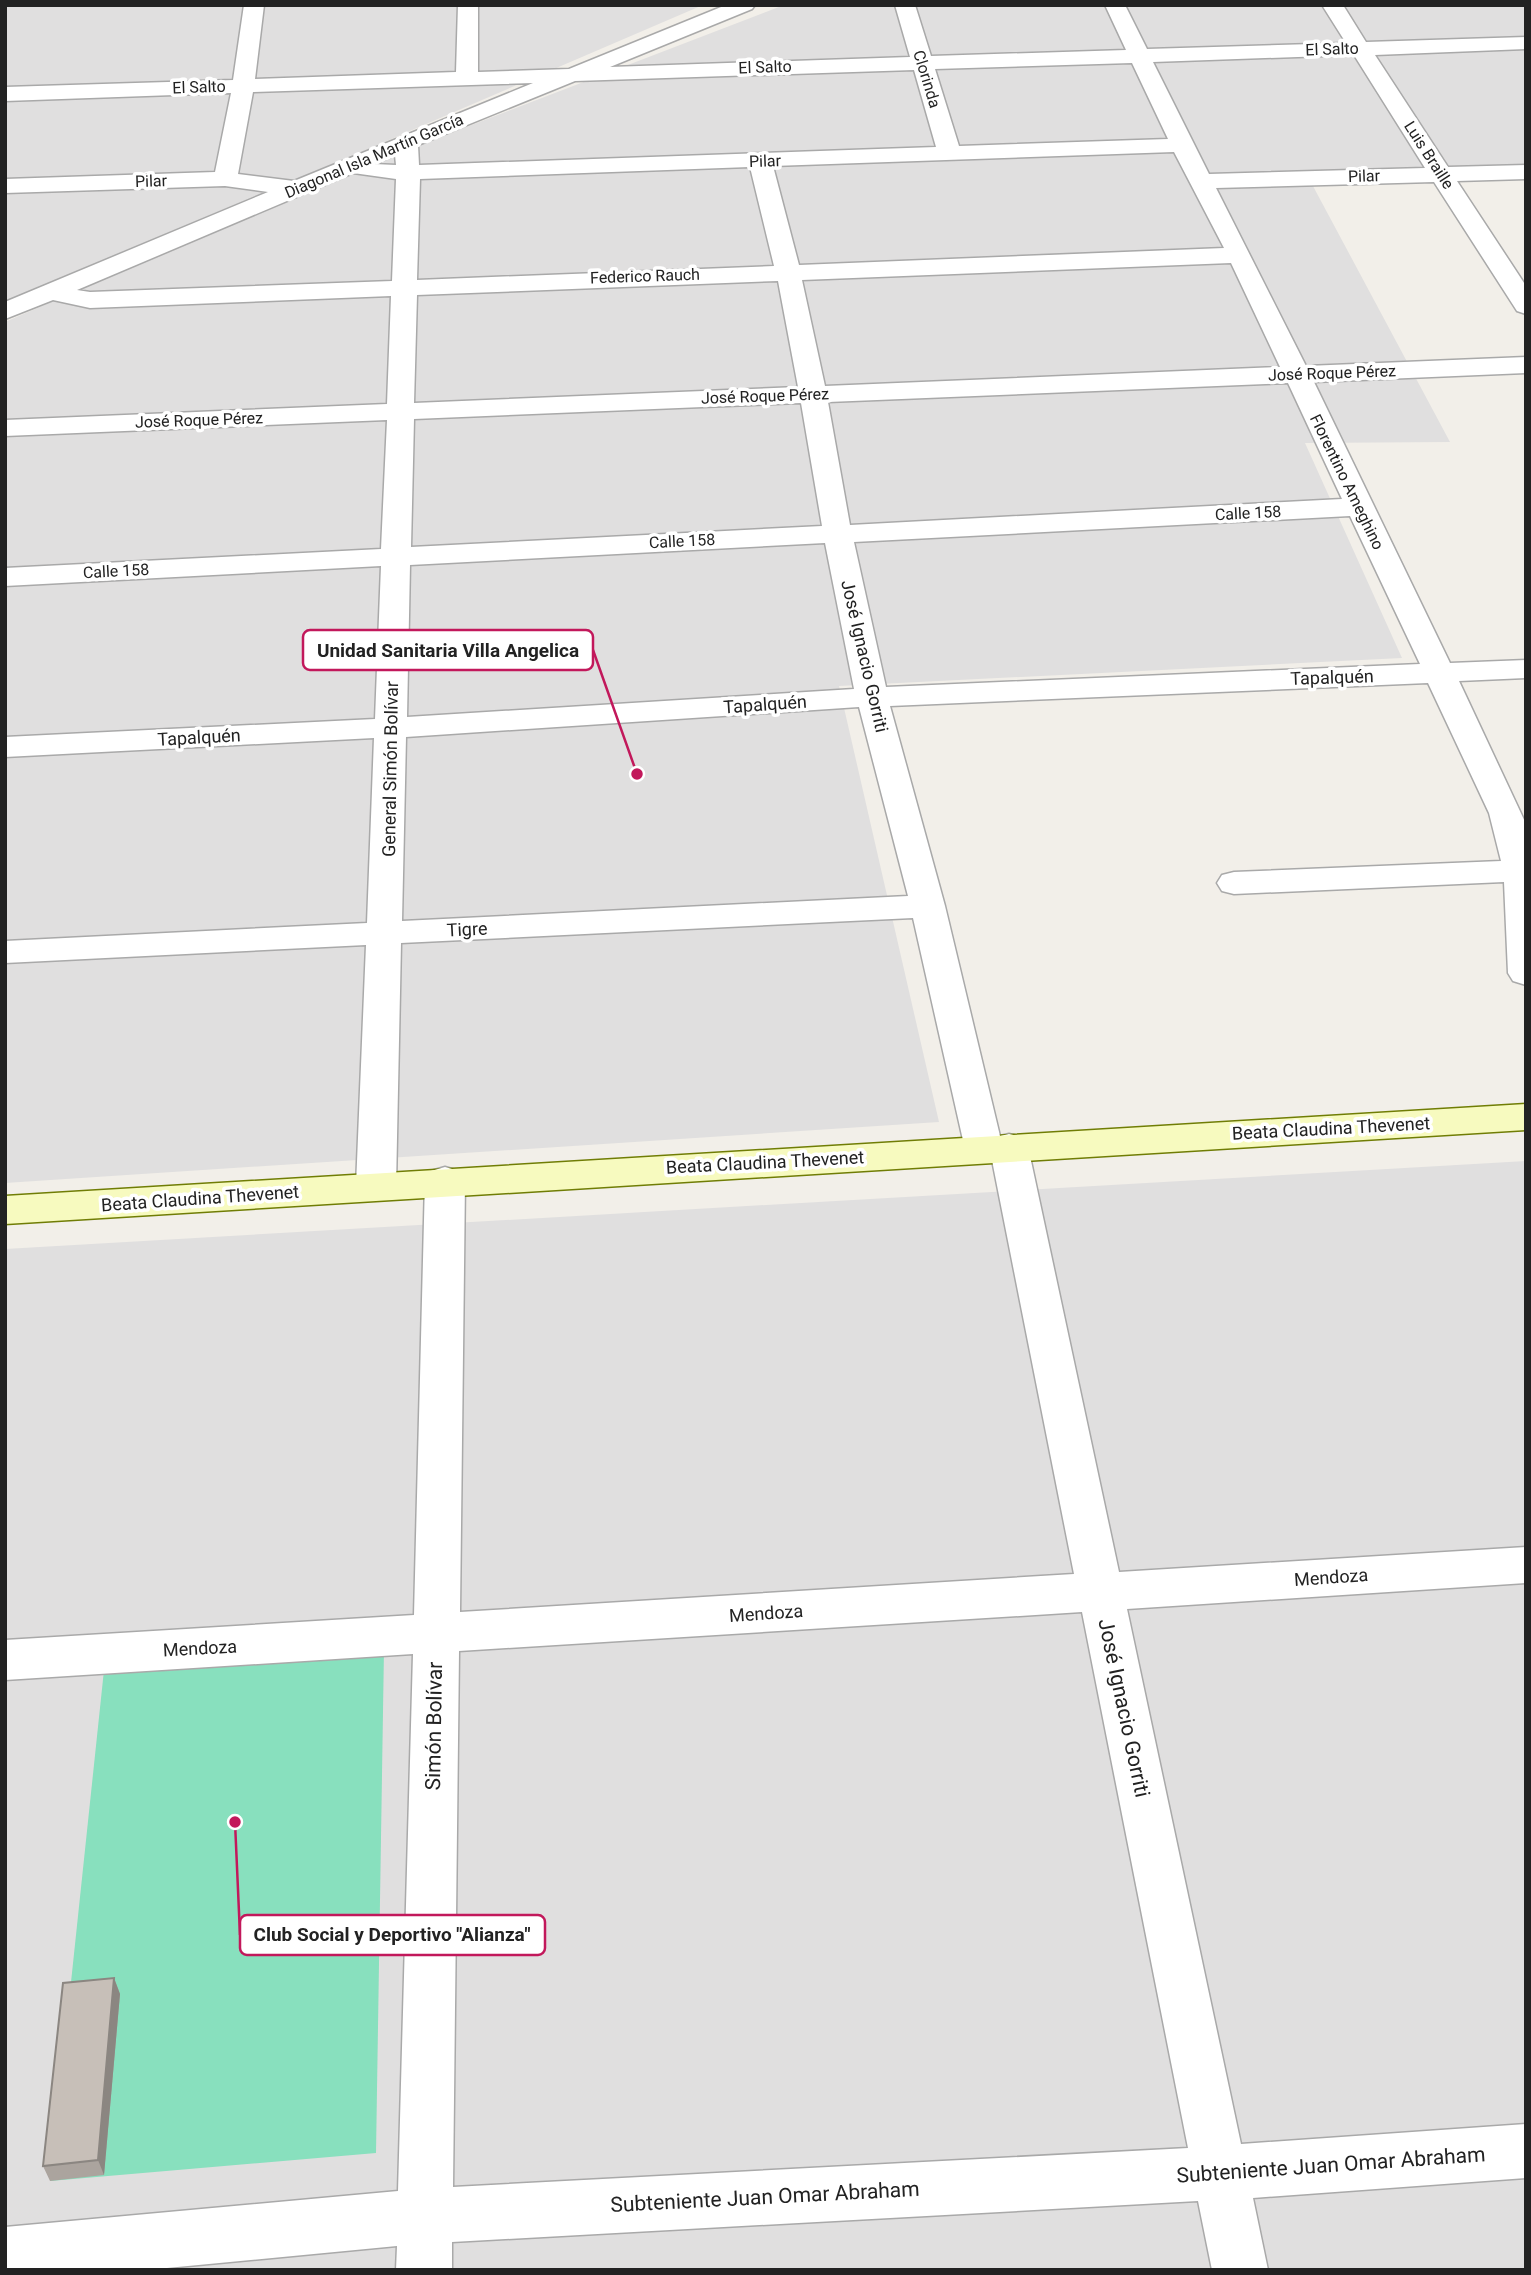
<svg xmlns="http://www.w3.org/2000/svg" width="1531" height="2275" viewBox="0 0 1531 2275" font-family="Roboto,sans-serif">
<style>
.residential{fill:#e0dfdf}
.pitch{fill:#88e0be}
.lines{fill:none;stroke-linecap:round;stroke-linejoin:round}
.minor-casing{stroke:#a9a9a9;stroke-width:3}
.secondary-casing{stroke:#707d05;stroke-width:3}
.minor{fill:#fff;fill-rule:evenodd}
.secondary{fill:#f7fabf;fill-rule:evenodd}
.wall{fill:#aba49e}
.shaded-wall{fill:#8b8681}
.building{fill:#c7bfb8;stroke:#8b8681;stroke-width:2}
.labels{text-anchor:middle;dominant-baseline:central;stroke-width:7;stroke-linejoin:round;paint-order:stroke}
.far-street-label{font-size:16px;fill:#222;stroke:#fff}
.street-label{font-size:18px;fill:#222;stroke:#fff}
.near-street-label{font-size:21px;fill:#222;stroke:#fff}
.leader{fill:none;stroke:#c2185b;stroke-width:2.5}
.callout-dot{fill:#c2185b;stroke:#fff;stroke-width:2.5}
.callout{fill:#fff;stroke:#c2185b;stroke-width:2.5}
.callout-label{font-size:19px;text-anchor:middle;font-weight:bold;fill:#222}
</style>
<rect width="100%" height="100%" fill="#f2efe9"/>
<g class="residential">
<polygon points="5,5 703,5 5,305"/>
<polygon points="784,5 1526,5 1526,165 1306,173 1450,442 1305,443 1402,658 839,686 939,1122 5,1183 5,322 365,166"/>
<polygon points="1526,1161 1526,2270 5,2270 5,1249"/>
</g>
<polygon class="pitch" points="384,1649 376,2153 50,2181 104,1670"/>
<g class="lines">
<defs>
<path id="minor" d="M244,5H264L255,79L456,72L458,5H478V72L569,69L726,5H755L752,9L610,67L910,57L895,5H915L931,56L1126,50L1105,5H1125L1147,49L1346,43L1322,5H1343L1366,42L1526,37V49L1375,55L1448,167L1526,165V179L1457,181L1526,286V314L1517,311L1434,182L1216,188L1306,366L1526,357V373L1314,382L1450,663L1526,660V678L1459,681L1526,824V985L1513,981L1508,973L1504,882L1234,894L1222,891L1217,883L1222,875L1234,872L1501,861L1489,813L1428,683L890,706L945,906L1000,1136L1009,1134L1023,1137L1028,1147L1119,1572L1526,1547V1583L1127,1609L1241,2144L1526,2124V2178L1253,2198L1268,2270H1212L1198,2201L452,2242V2270H396L397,2246L146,2270H5V2227L398,2191L413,1654L5,1680V1640L414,1615L425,1181L431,1171L445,1167L459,1171L465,1181L460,1612L1074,1574L992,1160L984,1162L970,1159L965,1149L913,918L401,943L396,1186L390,1196L376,1200L362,1196L356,1186L366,945L5,963V941L367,923L374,738L5,757V737L375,719L381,566L5,586V568L381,549L387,420L5,436V420L387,404L391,296L90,308L53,300L5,319V302L268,192L225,186L5,193V179L215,172L231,93L5,101V87L233,80ZM1354,55L1425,168L1209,174L1153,62ZM1132,63L1168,139L959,146L935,69ZM914,70L936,147L419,165L418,145L575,81ZM533,83L294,181L238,174L253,92ZM1174,152L1224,248L799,265L773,166ZM395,155L396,165L374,164ZM750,167L774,266L417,280L420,179ZM353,173L396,179L392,281L90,292L77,290ZM1231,263L1280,367L825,386L802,280ZM778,281L798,387L414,403L417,295ZM1288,383L1342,499L850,525L828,402ZM801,403L822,526L411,547L414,419ZM1350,516L1420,664L886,687L854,542ZM825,543L854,689L407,717L410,565ZM859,707L908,896L402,921L406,737ZM1082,1612L1188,2148L453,2187L459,1651Z"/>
<polygon id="secondary" points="1526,1104 1526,1130 5,1224 5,1196"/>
</defs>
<use href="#minor" class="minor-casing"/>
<use href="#secondary" class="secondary-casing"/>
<use href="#minor" class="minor"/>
<use href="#secondary" class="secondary"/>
</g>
<polygon class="wall" points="114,1978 120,1994 104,2175 50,2181 43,2166"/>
<polygon class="shaded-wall" points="114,1978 120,1994 104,2175 98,2160"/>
<polygon class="building" points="114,1978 98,2160 43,2166 63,1983"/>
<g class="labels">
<g class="far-street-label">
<text transform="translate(1332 49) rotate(-2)">El Salto</text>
<text transform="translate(765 67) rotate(-2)">El Salto</text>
<text transform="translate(927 79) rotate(73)">Clorinda</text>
<text transform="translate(199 87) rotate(-2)">El Salto</text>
<text transform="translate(1429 155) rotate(57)">Luis Braille</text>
<text transform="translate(374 156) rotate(-23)">Diagonal Isla Martín García</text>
<text transform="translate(765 161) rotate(-2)">Pilar</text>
<text transform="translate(1364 176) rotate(-2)">Pilar</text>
<text transform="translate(151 181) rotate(-2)">Pilar</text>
<text transform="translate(645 276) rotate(-2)">Federico Rauch</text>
<text transform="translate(1332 373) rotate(-2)">José Roque Pérez</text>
<text transform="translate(765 396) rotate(-2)">José Roque Pérez</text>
<text transform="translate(199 420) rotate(-2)">José Roque Pérez</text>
<text transform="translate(1347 482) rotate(64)">Florentino Ameghino</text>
<text transform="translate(1248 513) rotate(-3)">Calle 158</text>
<text transform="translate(682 541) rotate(-3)">Calle 158</text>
<text transform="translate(116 571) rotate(-3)">Calle 158</text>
</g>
<g class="street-label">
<text transform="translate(865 656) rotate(77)">José Ignacio Gorriti</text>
<text transform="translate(1332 677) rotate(-2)">Tapalquén</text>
<text transform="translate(765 704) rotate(-4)">Tapalquén</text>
<text transform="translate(199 737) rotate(-3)">Tapalquén</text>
<text transform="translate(390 769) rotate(-89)">General Simón Bolívar</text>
<text transform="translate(467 929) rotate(-3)">Tigre</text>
<text transform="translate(1331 1128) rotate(-3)">Beata Claudina Thevenet</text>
<text transform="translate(765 1162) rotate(-3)">Beata Claudina Thevenet</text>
<text transform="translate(200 1198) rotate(-4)">Beata Claudina Thevenet</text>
<text transform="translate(1331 1577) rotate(-4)">Mendoza</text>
<text transform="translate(766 1613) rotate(-4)">Mendoza</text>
<text transform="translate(200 1648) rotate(-3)">Mendoza</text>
</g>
<g class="near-street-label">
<text transform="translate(1124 1708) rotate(78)">José Ignacio Gorriti</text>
<text transform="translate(434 1726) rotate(-89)">Simón Bolívar</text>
<text transform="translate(1331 2165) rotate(-4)">Subteniente Juan Omar Abraham</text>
<text transform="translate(765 2197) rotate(-3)">Subteniente Juan Omar Abraham</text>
</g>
</g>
<path class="leader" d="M637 774L593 650M235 1822L240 1935"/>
<g class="callout-dot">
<circle cx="637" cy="774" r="7"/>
<circle cx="235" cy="1822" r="7"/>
</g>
<g class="callout">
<rect x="303" y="630" width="290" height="40" rx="7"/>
<rect x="240" y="1915" width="305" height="40" rx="7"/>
</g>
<g class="callout-label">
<text x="448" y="657">Unidad Sanitaria Villa Angelica</text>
<text x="392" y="1941">Club Social y Deportivo "Alianza"</text>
</g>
<rect width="1531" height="2275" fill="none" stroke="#222222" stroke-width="14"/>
</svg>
